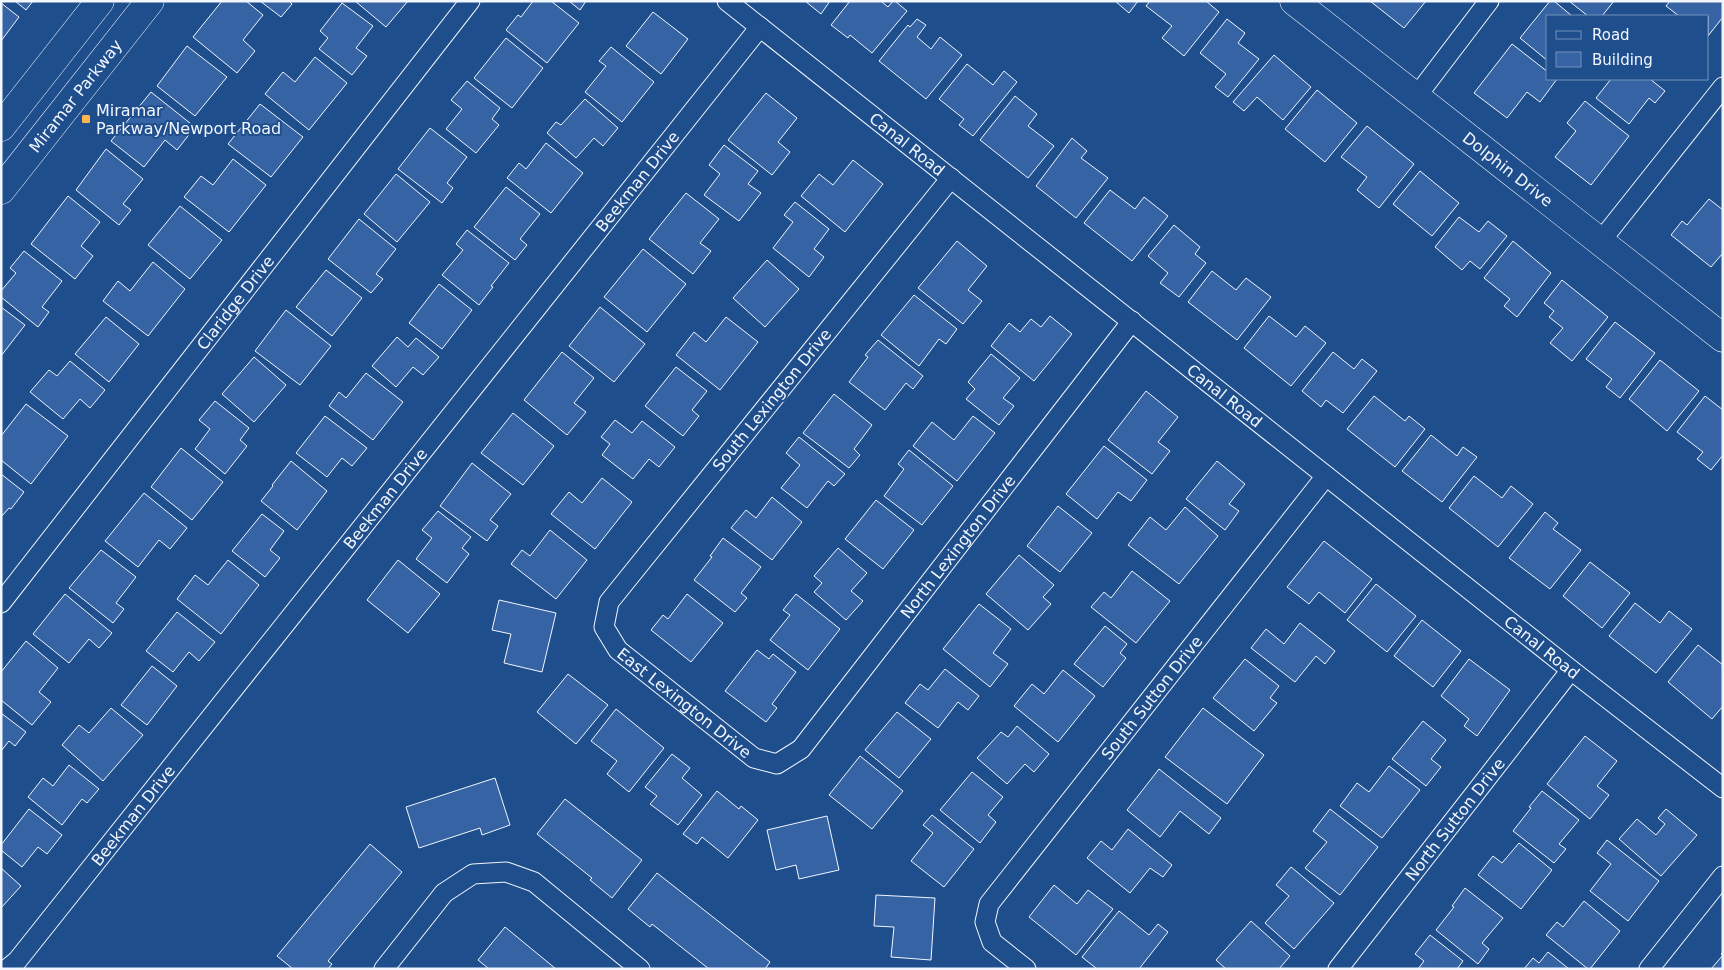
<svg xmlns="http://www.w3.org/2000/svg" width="1724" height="970" viewBox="0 0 1724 970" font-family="'DejaVu Sans',sans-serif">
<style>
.building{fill:#3563a3;stroke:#f2f6ff}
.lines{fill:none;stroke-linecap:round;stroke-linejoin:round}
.street-casing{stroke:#f2f6ff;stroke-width:21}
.secondary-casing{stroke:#f2f6ff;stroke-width:29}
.primary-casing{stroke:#f2f6ff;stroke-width:29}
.street{stroke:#1f4e8c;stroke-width:19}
.secondary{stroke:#1f4e8c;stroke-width:28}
.primary{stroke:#1f4e8c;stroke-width:28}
.poi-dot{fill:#ffb74d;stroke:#1f4e8c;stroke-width:2}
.labels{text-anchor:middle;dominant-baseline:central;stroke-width:4;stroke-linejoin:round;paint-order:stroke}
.street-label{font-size:16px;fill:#f2f6ff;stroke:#1f4e8c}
.poi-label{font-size:16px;fill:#f2f6ff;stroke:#1f4e8c;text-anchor:start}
</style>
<rect width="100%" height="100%" fill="#1f4e8c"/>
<g class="building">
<polygon points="15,1 33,1 26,10"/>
<polygon points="222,1 246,1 263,15 243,40 255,51 237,73 193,37"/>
<polygon points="260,1 289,1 292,4 281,17"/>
<polygon points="355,1 408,1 386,27"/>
<polygon points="533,1 551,1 579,23 547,63 506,30 518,15 521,17"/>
<polygon points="569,1 586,1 580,10"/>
<polygon points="805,1 830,1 821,14"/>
<polygon points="850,1 881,1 888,7 893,1 895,1 907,11 872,53 850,35 848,38 831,25"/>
<polygon points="1115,1 1138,1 1129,13"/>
<polygon points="1150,1 1206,1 1219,12 1184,56 1162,38 1172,26 1146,6"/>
<polygon points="1370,1 1426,1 1404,28"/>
<polygon points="1550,1 1554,1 1572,16 1548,16 1548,61 1520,38"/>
<polygon points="1569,1 1614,1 1602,16 1588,16"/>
<polygon points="1670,1 1723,1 1723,17 1708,36 1708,16 1679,16 1666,6"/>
<polygon points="1,3 19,17 1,41"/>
<polygon points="342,3 373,26 356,48 367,56 352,75 319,49 328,38 320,31"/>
<polygon points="653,12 688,39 661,74 626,46"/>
<polygon points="917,19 926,25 917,37 931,49 940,37 962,55 926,99 879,61 908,25 910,27"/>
<polygon points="1227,19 1245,33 1238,43 1259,59 1228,97 1215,87 1226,74 1200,53"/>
<polygon points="506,38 543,68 512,108 474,78"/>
<polygon points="1512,44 1548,72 1548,79 1557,79 1540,102 1527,92 1507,118 1474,93"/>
<polygon points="187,46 227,77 195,116 157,86"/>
<polygon points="611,47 654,82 622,122 585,92 606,66 599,61"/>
<polygon points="1274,55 1311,87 1283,120 1257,97 1244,111 1233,102"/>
<polygon points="315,57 347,83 309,130 265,94 283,72 295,82"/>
<polygon points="967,64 993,85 1004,71 1017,82 973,136 959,125 964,119 939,99"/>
<polygon points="1611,79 1650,79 1665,91 1655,103 1649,98 1629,124 1596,98"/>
<polygon points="467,81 500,108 492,119 499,125 476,153 446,129 462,109 451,100"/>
<polygon points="1317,90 1357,123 1325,162 1285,129"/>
<polygon points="151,92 195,127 177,150 165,140 144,167 111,141"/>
<polygon points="766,93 797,118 778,142 790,152 772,175 728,140"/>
<polygon points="1015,96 1037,114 1028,126 1054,146 1028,178 980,140"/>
<polygon points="585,99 618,128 603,146 594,138 576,158 547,133 556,122 561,125"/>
<polygon points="1585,101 1629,136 1591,185 1555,157 1576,131 1567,123"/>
<polygon points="260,104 303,137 271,177 228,144"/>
<polygon points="1367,126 1414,164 1379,208 1357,190 1367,177 1341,157"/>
<polygon points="430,128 467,157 447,183 453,188 442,203 398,169"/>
<polygon points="1072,138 1087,151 1081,158 1108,178 1076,218 1036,186"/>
<polygon points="546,143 583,173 551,213 507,178 519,163 526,169"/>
<polygon points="724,145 758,171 748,184 761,193 739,221 704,195 720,174 709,165"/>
<polygon points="106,149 143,179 123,204 131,210 119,225 76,190"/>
<polygon points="233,159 266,185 229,232 184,197 201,176 213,185"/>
<polygon points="853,160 883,184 845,232 801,196 819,174 833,185"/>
<polygon points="1420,171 1459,203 1432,236 1393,204"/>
<polygon points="396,174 430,202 397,242 364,214"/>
<polygon points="506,187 540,214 520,239 527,245 515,260 474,227"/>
<polygon points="1110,190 1135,209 1144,197 1168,216 1132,261 1084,223"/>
<polygon points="686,193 719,219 700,243 711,251 693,274 649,239"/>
<polygon points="68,196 100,222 81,246 93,256 75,279 31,244"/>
<polygon points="1709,199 1723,210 1723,253 1711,267 1671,235 1682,221 1687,225"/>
<polygon points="795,202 829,229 814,249 824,257 809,277 773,248 793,222 784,215"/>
<polygon points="180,206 222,240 190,279 148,245"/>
<polygon points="1459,217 1479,232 1488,221 1507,236 1480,269 1470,261 1462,270 1435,247"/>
<polygon points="359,219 396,249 376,274 383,279 371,293 328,259"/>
<polygon points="1174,225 1200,247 1195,254 1206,263 1179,297 1160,283 1168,273 1148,256"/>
<polygon points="467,230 509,263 491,286 493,287 479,305 442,275 463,250 456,244"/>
<polygon points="957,241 987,266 968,290 982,301 963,324 918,288"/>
<polygon points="1513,241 1551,273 1517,317 1504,306 1510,299 1484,278"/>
<polygon points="643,249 686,284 647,332 604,297"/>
<polygon points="24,251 62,281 42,307 49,312 38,327 1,297 1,291 16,273 10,268"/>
<polygon points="767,260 799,289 765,327 733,298"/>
<polygon points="153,262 185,289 148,336 103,301 118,281 130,291"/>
<polygon points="326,270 362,298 332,336 296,307"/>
<polygon points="1212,271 1236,290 1246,278 1271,297 1237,340 1188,302"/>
<polygon points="1562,280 1608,317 1572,361 1550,343 1563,328 1549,317 1554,311 1544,303"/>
<polygon points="439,284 472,310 442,349 409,323"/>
<polygon points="914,295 957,329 946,344 939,339 919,366 881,335"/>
<polygon points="1,307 25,325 1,356"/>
<polygon points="600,307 645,344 614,382 569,346"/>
<polygon points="286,310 331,346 300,385 255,351"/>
<polygon points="1050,316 1072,334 1034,381 991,346 1009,323 1020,332 1031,319 1041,327"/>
<polygon points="1269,316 1296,337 1305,326 1326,343 1291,386 1244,348"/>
<polygon points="106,317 139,344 109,382 75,354"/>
<polygon points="726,317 758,342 720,390 676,355 694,332 706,342"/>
<polygon points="1615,322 1655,353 1620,398 1606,387 1612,379 1586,359"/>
<polygon points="397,337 408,347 416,338 439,357 423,375 413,367 396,387 372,366"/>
<polygon points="878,340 923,376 913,389 906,383 885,410 849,382 868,357 865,355"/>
<polygon points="562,352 594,378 574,403 586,412 567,435 524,400"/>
<polygon points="1333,352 1354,369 1362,359 1377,371 1343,413 1326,400 1321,407 1302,391"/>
<polygon points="991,354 1020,378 1003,398 1014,406 999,425 966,399 975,389 968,382"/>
<polygon points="254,357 286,385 254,422 222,394"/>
<polygon points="1660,360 1699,391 1667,431 1629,399"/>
<polygon points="70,361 105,390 90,408 80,399 63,419 30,392 49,370 57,376"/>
<polygon points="676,367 707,391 692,410 699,416 683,436 645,406"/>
<polygon points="366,373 403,402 373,440 329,406 339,392 346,398"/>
<polygon points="1146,391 1178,417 1158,442 1170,451 1152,474 1108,440"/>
<polygon points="834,394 872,425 854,449 860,455 849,468 803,433"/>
<polygon points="1374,396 1405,421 1409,416 1425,429 1395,467 1347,429"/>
<polygon points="1705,396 1723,410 1723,455 1711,470 1697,459 1703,452 1677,432"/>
<polygon points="215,401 249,428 240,440 247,446 225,474 195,449 210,429 199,420"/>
<polygon points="26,404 68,436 31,484 1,460 1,436"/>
<polygon points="513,413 554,446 523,485 481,453"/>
<polygon points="325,416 367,448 352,466 342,458 327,477 296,453"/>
<polygon points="973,416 995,433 957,481 913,446 932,422 954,440"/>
<polygon points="615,420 632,433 642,421 675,447 659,467 649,459 633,479 602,455 610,444 601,437"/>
<polygon points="1431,435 1457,456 1463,447 1477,457 1442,502 1402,471"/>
<polygon points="799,437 845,474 834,486 828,481 807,508 781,488 800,465 786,453"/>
<polygon points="1104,446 1147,480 1131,501 1118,492 1097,519 1066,494"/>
<polygon points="181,448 223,482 192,520 151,487"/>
<polygon points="909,450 953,486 922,525 884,496 904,469 898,464"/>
<polygon points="291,461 327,491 297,530 261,501 273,486 272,485"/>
<polygon points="1217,461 1245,484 1229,504 1239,511 1225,530 1186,499"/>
<polygon points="472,463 511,494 490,520 498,526 487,541 440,506"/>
<polygon points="1,474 24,492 11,509 9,508 1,517"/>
<polygon points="1474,476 1502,498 1511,486 1533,504 1498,547 1449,508"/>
<polygon points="602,478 632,502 595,549 551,514 569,492 582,503"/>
<polygon points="144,493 187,528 170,549 159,540 138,567 105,541"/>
<polygon points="772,497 802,522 772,560 731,528 746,510 756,518"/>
<polygon points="876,500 914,530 883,569 845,539"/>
<polygon points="1058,506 1092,533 1060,572 1027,546"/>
<polygon points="1185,507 1218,536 1179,584 1128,545 1150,517 1166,530"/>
<polygon points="438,511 471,537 462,548 469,554 447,583 416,559 432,538 422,530"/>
<polygon points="1545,512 1558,523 1553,529 1581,550 1550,589 1509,558"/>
<polygon points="262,514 284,531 270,550 280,558 265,577 232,551"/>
<polygon points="550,530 587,560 556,599 511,564 522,550 530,556"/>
<polygon points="723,538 761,567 741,593 747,598 735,612 694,580 712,557 710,556"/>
<polygon points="1324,541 1372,579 1345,613 1319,592 1309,604 1287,587"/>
<polygon points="838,548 867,573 851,591 863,601 846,620 814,592 822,583 814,576"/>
<polygon points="101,550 136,577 116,603 124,609 113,623 69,588"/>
<polygon points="1019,555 1054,585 1043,597 1051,604 1028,630 986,594"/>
<polygon points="228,560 259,585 221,634 177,599 195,575 208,585"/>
<polygon points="398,560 440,594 408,633 367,600"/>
<polygon points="1590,562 1630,593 1602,628 1563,596"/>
<polygon points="1132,571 1170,601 1136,643 1091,607 1104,592 1111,598"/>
<polygon points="1376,584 1416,616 1387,652 1347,620"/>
<polygon points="65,594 112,633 99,648 89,639 69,663 33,634"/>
<polygon points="687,594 723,623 691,662 651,630 663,615 668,619"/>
<polygon points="796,594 840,629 808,670 770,640 790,615 783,610"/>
<polygon points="499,600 556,613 542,672 504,663 511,634 492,630"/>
<polygon points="1635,603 1660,623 1669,611 1692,629 1656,673 1609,636"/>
<polygon points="979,604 1011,629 993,653 1008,664 990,687 943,649"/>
<polygon points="177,612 215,642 199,661 189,652 173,672 146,651"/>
<polygon points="1422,620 1461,651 1433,687 1394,656"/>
<polygon points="1300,623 1335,651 1325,664 1316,656 1295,682 1251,648 1266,629 1284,644"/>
<polygon points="1105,626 1127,644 1120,653 1126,658 1103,687 1074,664"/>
<polygon points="26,641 58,668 39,692 51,702 32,725 1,700 1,672"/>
<polygon points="1698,645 1723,665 1723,706 1712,719 1668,682"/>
<polygon points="757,650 769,659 773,654 796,672 772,704 777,708 766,722 725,691"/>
<polygon points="1245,659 1279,686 1270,698 1277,703 1254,731 1213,698"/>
<polygon points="1469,659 1510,690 1477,736 1464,726 1469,719 1441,696"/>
<polygon points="152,666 177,686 147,725 121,705"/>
<polygon points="945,669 979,696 968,710 958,702 938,728 905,703 920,684 928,690"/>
<polygon points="1063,670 1095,696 1058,742 1014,706 1032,684 1044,694"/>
<polygon points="568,674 608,705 576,744 537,712"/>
<polygon points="111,708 143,735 103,781 62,745 79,725 89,733"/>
<polygon points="1203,708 1264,755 1227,804 1165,757"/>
<polygon points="616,709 664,748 629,792 607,774 617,761 591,741"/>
<polygon points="897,712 931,739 899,778 865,750"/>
<polygon points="1,713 26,732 15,746 9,741 1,751"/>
<polygon points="1423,721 1446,740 1431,759 1441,767 1426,786 1392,759"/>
<polygon points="1017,726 1049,754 1034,772 1025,764 1007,784 977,758 1001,732 1008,737"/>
<polygon points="1585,736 1617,761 1597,786 1609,795 1590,819 1547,784"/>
<polygon points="672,754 690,768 682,778 702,795 678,825 650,804 657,796 645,787"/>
<polygon points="860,756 903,791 872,829 829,795"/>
<polygon points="69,765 99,789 87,803 82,799 62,825 28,797 43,778 53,786"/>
<polygon points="1389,766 1420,790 1382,838 1340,806 1357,783 1369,792"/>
<polygon points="1159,769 1221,818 1209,834 1180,811 1160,837 1127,810"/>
<polygon points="972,772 1003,797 988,815 996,822 980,843 940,810"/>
<polygon points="495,778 510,825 482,835 480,828 419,848 406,807"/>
<polygon points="717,791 739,809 741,806 758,820 728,858 702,837 697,844 683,834"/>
<polygon points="1542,791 1579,820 1559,844 1566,849 1554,863 1513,831 1531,808 1529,807"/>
<polygon points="565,799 642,860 612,898 590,880 592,878 537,834"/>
<polygon points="29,809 62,835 47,854 38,847 22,867 1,850 1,845"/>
<polygon points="1330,809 1378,847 1340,895 1305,868 1327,842 1313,831"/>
<polygon points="1666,809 1697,835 1661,876 1619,839 1637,819 1656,835 1665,824 1658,818"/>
<polygon points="932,815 974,849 944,887 911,861 933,833 923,825"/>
<polygon points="827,816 839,870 799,879 796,865 776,870 767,830"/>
<polygon points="1128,829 1172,865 1163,877 1150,868 1130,893 1087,858 1101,841 1112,850"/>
<polygon points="1607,840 1659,881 1628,921 1590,891 1611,864 1597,853"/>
<polygon points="1519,843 1552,870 1521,909 1478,875 1493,856 1502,863"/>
<polygon points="370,844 402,872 328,961 332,964 328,969 293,969 277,956"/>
<polygon points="1291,867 1334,903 1294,949 1265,923 1289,896 1276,885"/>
<polygon points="1,868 21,886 1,908"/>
<polygon points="657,873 770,962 765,969 709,969 652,924 650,927 628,909"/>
<polygon points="1054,885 1077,904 1088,890 1113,909 1076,955 1029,917"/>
<polygon points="1465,888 1503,918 1482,943 1489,949 1478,964 1436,930 1454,907 1452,906"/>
<polygon points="876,895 935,898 931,960 891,957 894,927 874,926"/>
<polygon points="1584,901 1620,931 1590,969 1588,969 1546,935 1557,922 1563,927"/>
<polygon points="1119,911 1149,935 1158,924 1168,932 1139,969 1097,969 1082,957"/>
<polygon points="1251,921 1290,956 1279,969 1226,969 1216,960"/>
<polygon points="505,927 556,969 489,969 478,960"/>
<polygon points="1430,935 1463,961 1457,969 1418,969 1424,961 1415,954"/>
<polygon points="1548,952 1569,969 1524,969 1533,958 1539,963"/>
<polygon points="1723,952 1723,969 1711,969 1723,955 1721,954"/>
</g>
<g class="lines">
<defs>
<g id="street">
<path id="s1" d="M727,1L1571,670L1723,788"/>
<polyline points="1416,97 1489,1"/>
<path id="s2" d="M951,178L609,602L604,627L618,650L754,758L777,764L801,749L1132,321"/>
<polyline points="1600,242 1723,87"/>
<path id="s3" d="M1,603L470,1"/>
<path id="s4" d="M7,969L17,961L760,27"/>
<polyline points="384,969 444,893 473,874 506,872 534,882 640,969"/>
<path id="s5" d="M1026,969L992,942L985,922L989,904L1326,476"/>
<path id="s6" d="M1338,969L1571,670"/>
<polyline points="1649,969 1723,876"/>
</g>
<g id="secondary">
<path id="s7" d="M1294,1L1723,338"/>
</g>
<g id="primary">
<polyline points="1,127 100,1"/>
<path id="s8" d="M1,190L150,1"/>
</g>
</defs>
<use href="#street" class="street-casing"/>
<use href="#secondary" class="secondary-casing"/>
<use href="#primary" class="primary-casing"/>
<use href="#street" class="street"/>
<use href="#secondary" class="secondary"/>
<use href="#primary" class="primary"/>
</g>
<rect class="poi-dot" x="81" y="114" width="10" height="10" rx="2.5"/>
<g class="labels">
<g class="street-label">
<text stroke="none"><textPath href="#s8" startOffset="120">Miramar Parkway</textPath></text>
<text stroke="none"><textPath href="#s1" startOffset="230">Canal Road</textPath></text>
<text stroke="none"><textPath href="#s7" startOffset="272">Dolphin Drive</textPath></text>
<text stroke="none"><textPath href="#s4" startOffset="1009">Beekman Drive</textPath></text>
<text stroke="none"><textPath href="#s3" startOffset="381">Claridge Drive</textPath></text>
<text stroke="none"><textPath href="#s1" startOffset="635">Canal Road</textPath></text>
<text transform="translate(772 400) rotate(-51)">South Lexington Drive</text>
<text stroke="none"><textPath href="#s4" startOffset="604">Beekman Drive</textPath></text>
<text stroke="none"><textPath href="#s2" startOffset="1079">North Lexington Drive</textPath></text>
<text stroke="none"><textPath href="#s1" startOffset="1040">Canal Road</textPath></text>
<text stroke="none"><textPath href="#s5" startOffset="346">South Sutton Drive</textPath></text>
<text stroke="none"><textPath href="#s2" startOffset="682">East Lexington Drive</textPath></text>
<text stroke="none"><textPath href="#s4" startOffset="199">Beekman Drive</textPath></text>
<text stroke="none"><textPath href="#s6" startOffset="190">North Sutton Drive</textPath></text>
</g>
<g class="poi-label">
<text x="96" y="110">Miramar<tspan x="96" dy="18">Parkway/Newport Road</tspan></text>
</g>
</g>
<rect width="1724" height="970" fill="none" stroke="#f2f6ff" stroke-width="5"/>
<rect x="1546" y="15" width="162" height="65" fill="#1f4e8c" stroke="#7391ba"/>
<rect x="1556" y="31" width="25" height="8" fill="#1f4e8c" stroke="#7391ba"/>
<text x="1592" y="40" font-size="15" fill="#f2f6ff">Road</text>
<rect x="1556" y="52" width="25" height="15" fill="#3563a3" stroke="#7391ba"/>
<text x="1592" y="65" font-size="15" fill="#f2f6ff">Building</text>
</svg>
